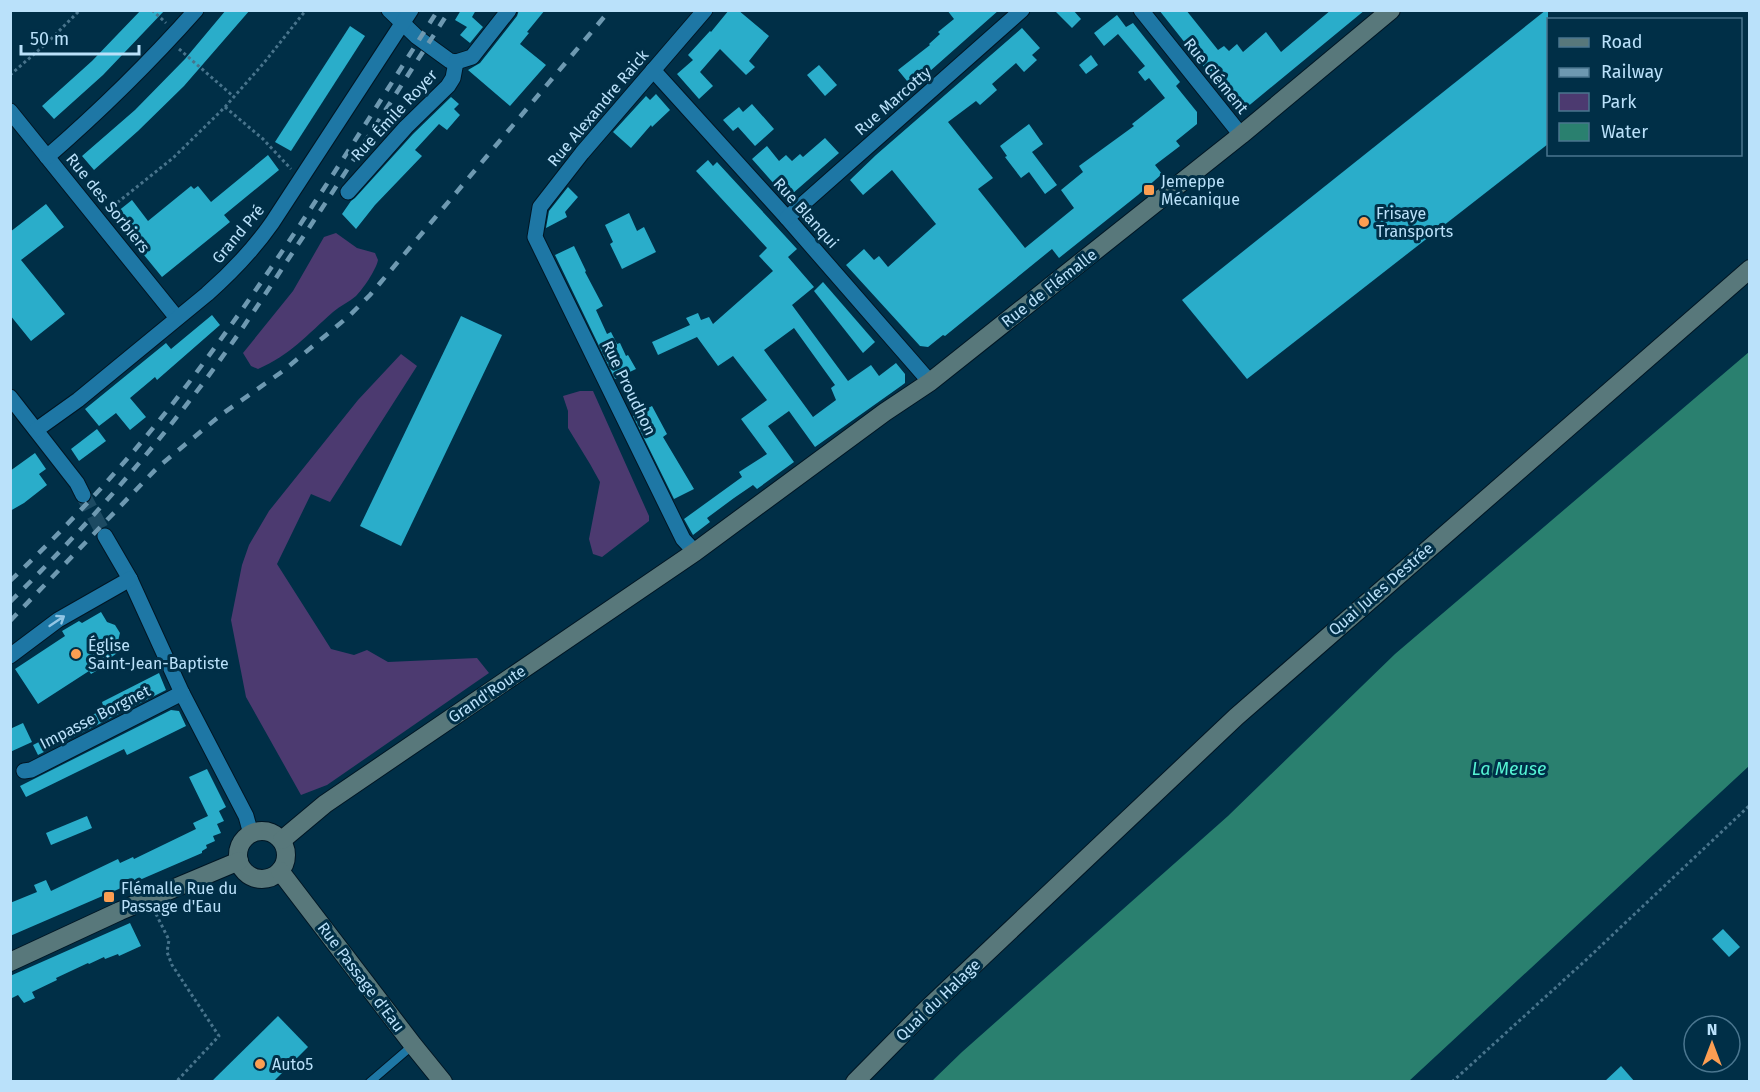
<svg xmlns="http://www.w3.org/2000/svg" width="1760" height="1092" viewBox="0 0 1760 1092" font-family="'Fira Sans',sans-serif">
<style>
.green{fill:#4c3a70}
.water{fill:#2a806f}
.building{fill:#2aadca;fill-rule:evenodd}
.lines{fill:none;stroke-linecap:round;stroke-linejoin:round}
.street-tunnel{stroke:#1c4a62;stroke-width:15;stroke-dasharray:15 8;stroke-linecap:butt}
.lane-casing{stroke:#001624;stroke-width:10}
.street-casing{stroke:#001624;stroke-width:17}
.secondary-casing{stroke:#001624;stroke-width:20}
.path{stroke:#48748c;stroke-width:3;stroke-dasharray:3 3;stroke-linecap:butt}
.lane{stroke:#1e77a5;stroke-width:8}
.street{stroke:#1e77a5;stroke-width:15}
.secondary{stroke:#58787b;stroke-width:18}
.rail{stroke:#6e99b1;stroke-width:4.5;stroke-dasharray:10 10;stroke-linecap:butt}
.oneway{stroke:#93c6e5}
.poi-dot{fill:#fc9e52;stroke:#002f47;stroke-width:2}
.labels{text-anchor:middle;dominant-baseline:central;stroke-width:6;stroke-linejoin:round;paint-order:stroke}
.street-label{font-size:16px;fill:#bae1fa;stroke:#002f47}
.poi-label{font-size:16px;fill:#bae1fa;stroke:#002f47;text-anchor:start}
.water-label{font-size:18px;font-style:italic;fill:#55f3d4;stroke:#002f47}
</style>
<rect width="100%" height="100%" fill="#002f47"/>
<g class="green">
<path d="M336,233L357,248L375,253L378,260C376,270 363,289 356,296C349,302 340,306 333,312C307,335 290,355 258,369L251,366L243,353L293,291L324,237Z"/>
<polygon points="401,354 417,366 330,502 311,494 277,564 331,649 354,655 367,650 388,662 477,658 489,673 327,785 301,795 246,697 231,620 242,565 249,545 269,511 358,400"/>
<polygon points="580,391 593,391 649,516 649,521 602,557 593,554 589,539 600,482 590,464 568,428 568,411 563,396"/>
</g>
<polygon class="water" points="1749,352 1749,766 1409,1081 932,1081 962,1052 1228,816 1395,654"/>
<g class="building">
<polygon points="141,10 165,10 103,75 54,119 42,106 92,61"/>
<polygon points="226,10 250,10 184,86 138,131 94,170 82,156 135,110 185,59"/>
<polygon points="461,10 476,10 472,17 483,27 470,43 460,35 467,27 455,20"/>
<polygon points="519,10 545,10 527,32 529,33 520,44 546,65 510,106 468,70 480,63 517,16"/>
<polygon points="729,10 738,10 769,36 749,61 755,67 746,75 720,49 700,72 713,86 699,99 677,74 693,60 688,55 710,31 711,32"/>
<polygon points="947,10 999,10 912,87 898,70 930,45 929,44 940,34 938,32 954,19"/>
<polygon points="1054,10 1073,10 1081,19 1072,28"/>
<polygon points="1159,10 1186,10 1218,50 1224,46 1229,51 1237,44 1243,52 1266,32 1281,52 1331,10 1365,10 1246,108 1235,106"/>
<polygon points="1546,10 1548,10 1548,144 1247,379 1182,300"/>
<polygon points="1117,15 1126,27 1133,23 1180,82 1176,86 1197,112 1197,124 1176,141 1180,146 1155,165 1162,174 1138,195 1059,258 1052,249 945,336 943,335 928,347 920,346 846,265 864,249 874,260 879,256 888,267 936,224 892,170 863,195 850,180 876,155 1022,28 1040,48 1032,55 1037,60 1024,72 1016,63 992,84 997,90 980,105 976,101 948,122 993,178 978,189 1025,248 1074,208 1061,190 1083,172 1079,166 1134,126 1132,124 1165,98 1149,78 1145,81 1138,72 1145,66 1118,34 1104,46 1094,33"/>
<polygon points="350,26 365,36 291,151 275,142"/>
<polygon points="1091,55 1098,65 1086,74 1079,65"/>
<polygon points="819,65 837,85 825,96 807,75"/>
<polygon points="656,94 670,110 652,127 651,125 631,148 613,132 646,96 650,100"/>
<polygon points="451,97 459,104 454,109 460,115 447,130 439,124 415,150 422,156 375,205 356,229 342,214 351,201 355,198 413,134"/>
<polygon points="752,104 774,129 755,146 738,127 733,131 723,120 739,107 743,112"/>
<polygon points="1029,124 1043,144 1032,152 1057,185 1045,194 1029,172 1021,178 1005,157 1007,156 1000,146"/>
<polygon points="825,138 839,153 792,194 782,193 752,159 767,146 779,161 786,155 792,161 800,154 803,157"/>
<polygon points="268,155 279,170 224,215 230,222 162,277 112,216 132,200 148,221 191,186 194,189 198,186 211,202"/>
<path d="M708,160L713,166L717,162L797,249L788,257L814,287L792,305L848,381L871,365L879,376L896,363L905,374V383L901,386L815,447L789,411L768,426L794,462L757,489L753,485L734,498L707,518L710,522L693,535L684,519L742,477L739,472L767,454L741,419L767,400L733,356L718,366L697,337L658,355L652,342L690,325L686,318L698,313L701,320L709,317L713,324L773,271L759,256L767,248L696,171ZM794,328L835,385L831,388L836,400L813,417L764,350Z"/>
<polygon points="568,187 578,197 565,212 567,217 546,228 549,211"/>
<polygon points="46,204 64,227 21,260 65,314 31,341 10,315 10,232"/>
<polygon points="629,213 637,231 644,227 656,252 622,269 610,244 613,242 605,225"/>
<polygon points="574,246 586,271 585,272 603,306 596,310 607,334 611,332 617,344 620,343 626,356 628,355 636,369 615,379 555,255"/>
<polygon points="823,282 875,342 863,353 814,291"/>
<polygon points="212,315 220,325 157,380 155,377 130,398 146,417 130,430 116,413 99,426 85,409 166,343 171,349"/>
<polygon points="461,316 502,335 401,546 360,526"/>
<polygon points="652,406 667,434 663,437 694,489 674,499 633,416"/>
<polygon points="97,429 106,441 79,461 71,449"/>
<polygon points="35,453 46,469 39,474 47,485 24,503 10,511 10,471"/>
<polygon points="101,612 107,622 115,625 120,633 118,641 124,648 106,661 108,664 91,674 89,671 38,704 15,669 65,636 62,631 79,621 82,623"/>
<polygon points="159,673 166,690 38,755 33,745 104,709 102,702"/>
<polygon points="171,710 179,711 186,726 127,755 124,749 26,797 20,786"/>
<polygon points="23,723 32,742 10,752 10,729"/>
<polygon points="207,769 226,807 219,811 224,821 217,824 221,833 213,836 215,841 206,845 207,848 202,851 202,853 10,936 10,903 37,892 34,885 46,880 51,891 118,859 120,863 133,857 134,859 196,829 193,823 208,816 189,777"/>
<polygon points="87,816 92,828 51,845 46,833"/>
<polygon points="130,923 141,946 119,956 118,954 105,959 104,957 89,964 88,963 56,978 57,980 32,992 35,998 24,1003 18,995 10,999 10,976"/>
<polygon points="1723,929 1740,947 1729,957 1712,939"/>
<polygon points="278,1016 308,1047 273,1082 211,1082"/>
<polygon points="1621,1066 1635,1082 1604,1082"/>
</g>
<g class="lines">
<polyline class="street-tunnel" points="83,495 105,536"/>
<defs>
<polyline id="lane" points="370,1082 413,1045"/>
<g id="street">
<polyline points="389,10 417,37 450,61 456,62"/>
<polyline points="1141,10 1241,135"/>
<polyline points="456,62 472,57 509,10"/>
<polyline points="653,70 787,218 930,382"/>
<polyline points="10,111 177,318"/>
<path d="M47,157C100,111 149,63 196,10"/>
<polyline points="348,192 406,127 448,86 453,78 456,62"/>
<polyline points="787,218 1022,10"/>
<polyline points="10,397 77,483 83,495"/>
<path d="M36,430L78,400L207,294C232,272 253,250 272,223L411,10"/>
<polyline points="105,536 130,579 182,693 246,816 251,834"/>
<polyline points="695,552 683,539 535,237 540,207 582,153 705,10"/>
<polyline points="10,656 58,620 130,579"/>
<polyline points="24,771 31,770 182,693"/>
</g>
<g id="secondary">
<circle cx="262" cy="855" r="24"/>
<polyline points="282,840 325,804 695,552 885,412 930,382 1241,135 1391,10"/>
<polyline points="280,871 413,1045 443,1082"/>
<polyline points="10,962 120,911 239,861"/>
<polyline points="855,1082 925,1011 1236,717 1750,269"/>
</g>
</defs>
<use href="#lane" class="lane-casing"/>
<use href="#street" class="street-casing"/>
<use href="#secondary" class="secondary-casing"/>
<g class="path">
<polyline points="152,10 166,23"/>
<polyline points="179,49 233,96"/>
<polyline points="10,75 48,42 80,10"/>
<polyline points="225,107 263,139 291,169"/>
<polyline points="108,210 173,158 225,107 263,64 306,10"/>
<polyline points="156,914 169,940 167,952 172,965 219,1036 176,1082"/>
<polyline points="1452,1082 1587,959 1750,805"/>
</g>
<use href="#lane" class="lane"/>
<use href="#street" class="street"/>
<use href="#secondary" class="secondary"/>
<g class="rail">
<path d="M10,581C74,520 134,455 187,385C278,265 357,137 438,10"/>
<path d="M10,602C76,537 137,469 194,395C228,351 259,304 289,258C344,176 396,93 450,10"/>
<polyline points="10,621 158,467 222,414 283,371 349,316 370,295 610,10"/>
</g>
</g>
<defs><path id="oneway-shaft" d="M-6 0H5M1.5-3L5.5 0L1.5 3" fill="none" stroke-width="1.6" stroke-linecap="round" stroke-linejoin="round" transform="scale(1.5)"/></defs>
<use class="oneway" href="#oneway-shaft" transform="translate(57 621) rotate(-34)"/>
<g class="poi-dot">
<rect x="1143" y="184" width="12" height="12" rx="3"/>
<circle cx="1364" cy="222" r="6"/>
<circle cx="76" cy="654" r="6"/>
<rect x="103" y="891" width="12" height="12" rx="3"/>
<circle cx="260" cy="1064" r="6"/>
</g>
<g class="labels">
<g class="street-label">
<text transform="translate(1216 76) rotate(51)">Rue Clément</text>
<text transform="translate(893 101) rotate(-41)">Rue Marcotty</text>
<text transform="translate(598 108) rotate(-50)">Rue Alexandre Raick</text>
<text transform="translate(394 115) rotate(-47)">Rue Émile Royer</text>
<text transform="translate(108 203) rotate(51)">Rue des Sorbiers</text>
<text transform="translate(806 213) rotate(48)">Rue Blanqui</text>
<text transform="translate(238 234) rotate(-50)">Grand Pré</text>
<text transform="translate(1049 288) rotate(-38)">Rue de Flémalle</text>
<text transform="translate(629 388) rotate(64)">Rue Proudhon</text>
<text transform="translate(1381 589) rotate(-41)">Quai Jules Destrée</text>
<text transform="translate(487 694) rotate(-34)">Grand'Route</text>
<text transform="translate(95 717) rotate(-27)">Impasse Borgnet</text>
<text transform="translate(361 977) rotate(53)">Rue Passage d'Eau</text>
<text transform="translate(938 1000) rotate(-44)">Quai du Halage</text>
</g>
<g class="poi-label">
<text x="1161" y="181">Jemeppe<tspan x="1161" dy="18">Mécanique</tspan></text>
<text x="1376" y="213">Frisaye<tspan x="1376" dy="18">Transports</tspan></text>
<text x="88" y="645">Église<tspan x="88" dy="18">Saint-Jean-Baptiste</tspan></text>
<text x="121" y="888">Flémalle Rue du<tspan x="121" dy="18">Passage d'Eau</tspan></text>
<text x="272" y="1064">Auto5</text>
</g>
<g class="water-label">
<text x="1509" y="769">La Meuse</text>
</g>
</g>
<rect width="1760" height="1092" fill="none" stroke="#bae1fa" stroke-width="24"/>
<rect x="1547" y="18" width="195" height="138" fill="#002f47" stroke="#4a768f" stroke-width="1.5"/>
<rect x="1559" y="38" width="30" height="9" fill="#58787b" stroke="#4a768f" stroke-width="1.5"/>
<text x="1601" y="48" font-size="18" fill="#bae1fa">Road</text>
<rect x="1559" y="68" width="30" height="9" fill="#6e99b1" stroke="#4a768f" stroke-width="1.5"/>
<text x="1601" y="78" font-size="18" fill="#bae1fa">Railway</text>
<rect x="1559" y="93" width="30" height="18" fill="#4c3a70" stroke="#4a768f" stroke-width="1.5"/>
<text x="1601" y="108" font-size="18" fill="#bae1fa">Park</text>
<rect x="1559" y="123" width="30" height="18" fill="#2a806f" stroke="#4a768f" stroke-width="1.5"/>
<text x="1601" y="138" font-size="18" fill="#bae1fa">Water</text>
<g transform="translate(1712 1044)"><circle r="28" fill="#002f47" stroke="#4a768f" stroke-width="1.5"/>
<path d="M0-4.5L10 22L0 15L-10 22Z" fill="#fc9e52"/>
<text y="-9" font-size="16" font-weight="bold" text-anchor="middle" fill="#bae1fa">N</text>
</g>
<path d="M21 45v9h118v-9" fill="none" stroke="#bae1fa" stroke-width="3"/>
<text x="30" y="45" font-size="18" fill="#bae1fa" stroke="#002f47" stroke-width="4.5" paint-order="stroke">50 m</text>
</svg>
